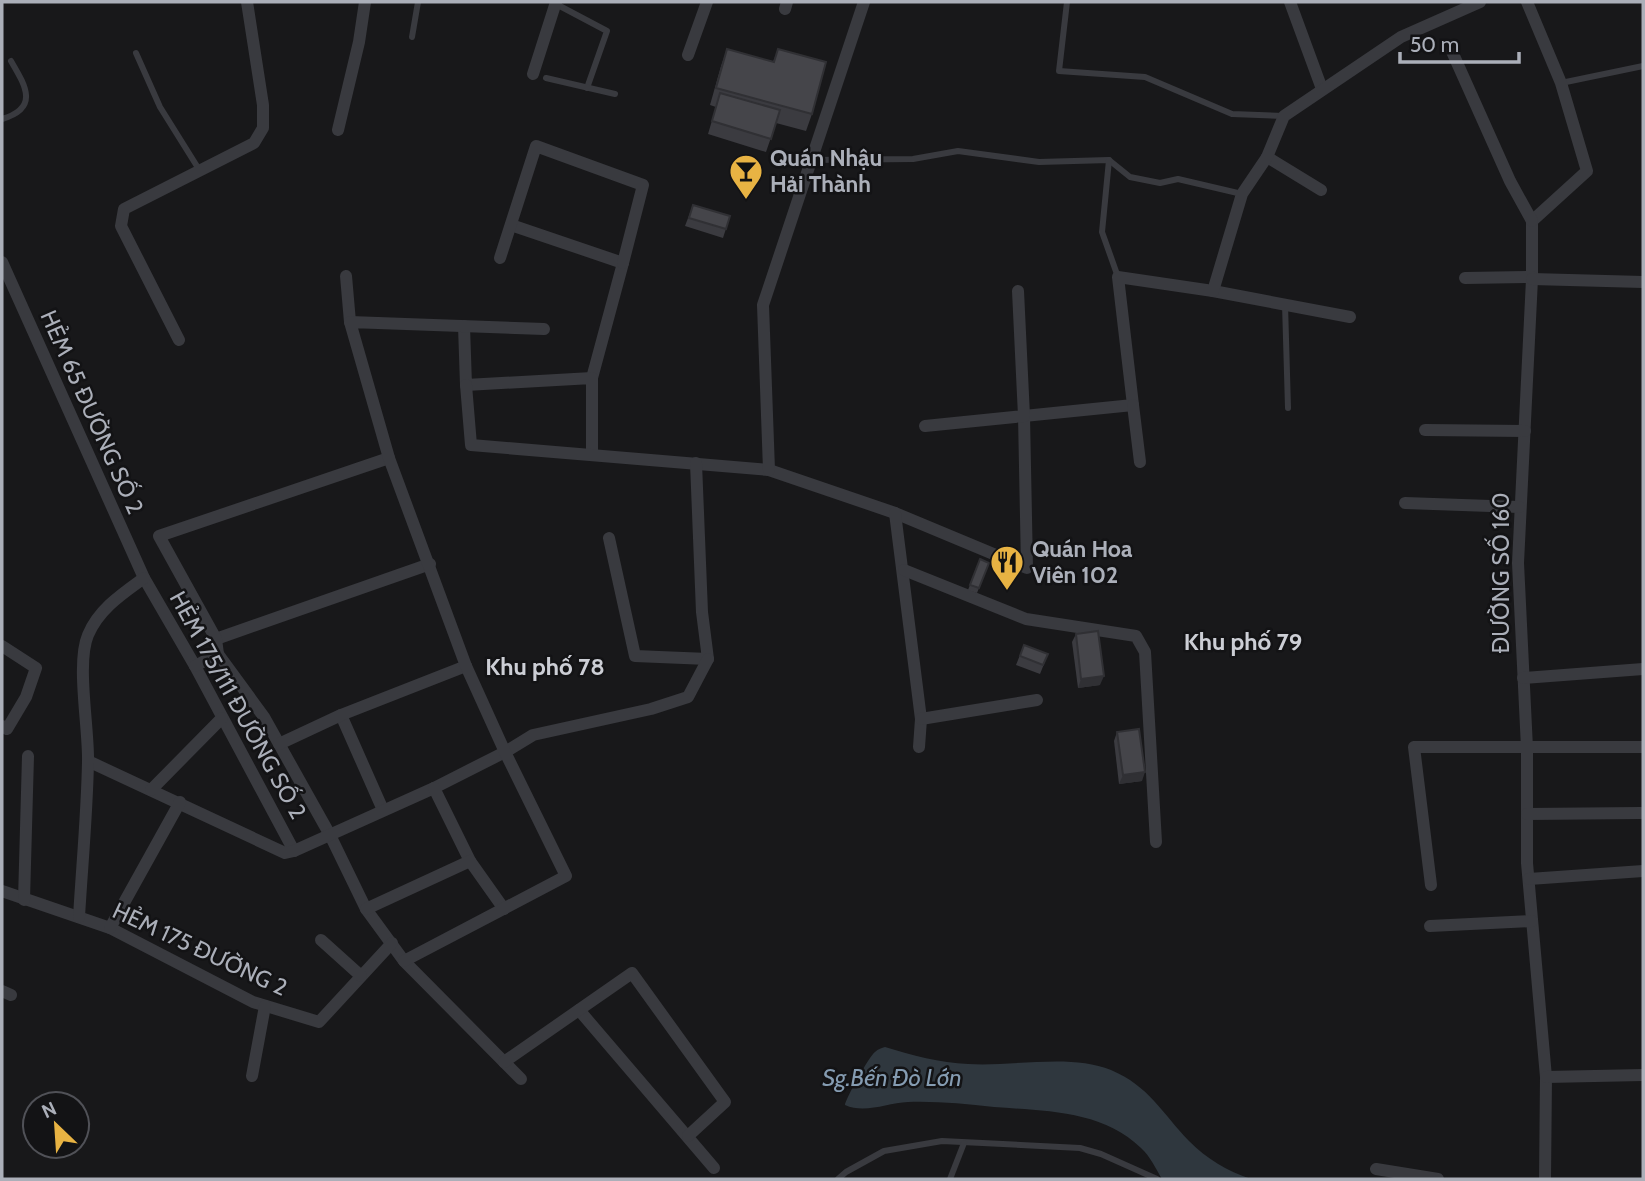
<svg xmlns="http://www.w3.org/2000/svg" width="1645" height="1181" viewBox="0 0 1645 1181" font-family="Cabin,sans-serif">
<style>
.water{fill:#2f373e}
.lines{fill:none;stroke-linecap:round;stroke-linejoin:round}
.lane{stroke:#393a3f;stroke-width:6}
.street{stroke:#393a3f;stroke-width:12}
.wall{fill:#3b3b40}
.shaded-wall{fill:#303034}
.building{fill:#45454a;stroke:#303034;stroke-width:2}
.labels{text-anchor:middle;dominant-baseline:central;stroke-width:5;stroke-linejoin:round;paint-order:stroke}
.poi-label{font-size:23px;font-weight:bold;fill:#abafb9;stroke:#131315;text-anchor:start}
.street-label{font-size:23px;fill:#abafb9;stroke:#131315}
.neighbourhood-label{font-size:24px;font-weight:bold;fill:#ccced5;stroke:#131315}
.water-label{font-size:24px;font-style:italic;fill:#859cb2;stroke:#131315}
</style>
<rect width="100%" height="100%" fill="#18181a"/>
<path class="water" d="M885,1047C912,1055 940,1063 968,1064C1013,1067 1070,1053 1111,1070C1149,1086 1162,1113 1189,1141C1207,1159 1227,1171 1251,1179H1162C1156,1169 1150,1156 1141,1148C1102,1110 1045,1111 994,1107C965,1104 937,1101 908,1102C887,1103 865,1114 845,1105C845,1100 870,1055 875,1052C878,1049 882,1048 885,1047Z"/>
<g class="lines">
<g class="lane">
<polyline points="1067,2 1059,71 1145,77 1232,114 1284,116"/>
<polyline points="556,4 607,31 587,88"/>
<polyline points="412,37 418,2"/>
<polyline points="136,53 160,107 200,171"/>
<polyline points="546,78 615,94"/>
<polyline points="1561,83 1643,66"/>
<path d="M2,119C40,108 25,85 11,61"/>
<polyline points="810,160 913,159 958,151 1039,162 1109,160 1130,177 1160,183 1178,179 1242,194"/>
<polyline points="1109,160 1102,232 1118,277"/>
<polyline points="1285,304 1288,408"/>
<polyline points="838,1179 846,1172 884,1151 942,1141 1080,1148 1101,1154 1157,1179"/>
<polyline points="950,1179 964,1143"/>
</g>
<g class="street">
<polyline points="1290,2 1322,89"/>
<polyline points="1527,2 1561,83 1587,171 1532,221 1532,279 1518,563 1527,748 1527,863 1546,1077 1545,1179"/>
<polyline points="785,9 787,2"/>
<polyline points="1450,47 1510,181 1532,221"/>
<polyline points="688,55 707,2"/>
<polyline points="533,74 556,2"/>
<polyline points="338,130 359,42 365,2"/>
<polyline points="1267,157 1321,190"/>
<polyline points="511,225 623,263 592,378"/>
<polyline points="500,258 536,146 643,185 623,263"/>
<polyline points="2,262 144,578 195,666 294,851"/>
<polyline points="346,276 350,322"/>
<polyline points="1465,278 1532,277"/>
<polyline points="1532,279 1643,282"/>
<polyline points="1213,291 1350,317"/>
<polyline points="464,326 466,385 592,378 592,454"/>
<polyline points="179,340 121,226 124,209 254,143 263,128 263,105 247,2"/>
<polyline points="466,385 471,445 769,470 895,513 1027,568 1024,416 1133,405 1118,277 1213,291 1242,194 1267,157 1284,116 1401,37 1480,2"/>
<polyline points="1133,405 1140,462"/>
<polyline points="925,426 1024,416 1018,291"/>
<polyline points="1425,430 1525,431"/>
<polyline points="769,470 763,305 864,2"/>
<polyline points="1405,503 1519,507"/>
<polyline points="895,513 921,719 919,747"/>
<polyline points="609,538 635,656 708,659 702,612 696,463"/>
<polyline points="904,570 1026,619 1136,636 1145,652 1156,842"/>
<polyline points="216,639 430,564"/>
<polyline points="2,646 36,668 26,697 7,729 2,726"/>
<polyline points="218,654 216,639 159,536 389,458"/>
<polyline points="195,666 218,654 264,717 330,835 366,909 404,961 521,1079"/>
<polyline points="1523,678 1643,669"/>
<polyline points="341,715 383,810"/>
<polyline points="921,719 1037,700"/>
<polyline points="279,744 341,715 466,666"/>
<polyline points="88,761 285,853 294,851 434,788 505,752 533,735 651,709 688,697 708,659"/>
<polyline points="434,788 470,861"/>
<polyline points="151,790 222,718"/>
<polyline points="1527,814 1641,813"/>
<polyline points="1529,879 1643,871"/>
<polyline points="1431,885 1414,747 1643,747"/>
<polyline points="2,891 110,928 253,1002 319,1022 392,943"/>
<polyline points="24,900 28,756"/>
<polyline points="366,909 470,861 504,909"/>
<path d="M79,917C82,866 87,814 88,762C89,729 76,663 88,635C99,609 122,594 144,578"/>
<polyline points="1430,926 1532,921"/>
<polyline points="110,928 180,802"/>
<polyline points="321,940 361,976"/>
<polyline points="404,961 566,876 505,752 466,666 389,458 350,322 544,329"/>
<polyline points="2,991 11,995"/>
<polyline points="579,1010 714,1168"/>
<polyline points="504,1062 632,973 725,1102 688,1136"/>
<polyline points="252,1076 265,1006"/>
<polyline points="1546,1077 1643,1075"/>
<polyline points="1376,1169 1438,1179"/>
</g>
</g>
<g class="wall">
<polygon points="727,49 773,62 778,49 812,114 806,131 776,123 766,152 708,134 716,107 710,105 721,66"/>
<polygon points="693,205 730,216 723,238 685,226"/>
<polygon points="980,559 989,563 977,593 968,590"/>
<polygon points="1076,634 1100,685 1078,688 1072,642"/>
<polygon points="1024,645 1048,654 1040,674 1016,665"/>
<polygon points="1117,732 1142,781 1119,784 1114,741"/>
</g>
<g class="shaded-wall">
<polygon points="1104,676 1100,685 1078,688 1081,679"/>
<polygon points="1145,772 1142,781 1119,784 1123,775"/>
</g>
<g class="building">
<polygon points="727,49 774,62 778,49 826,62 812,114 716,88"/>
<polygon points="720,93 780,110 771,139 712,121"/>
<polygon points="693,205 730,216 726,229 689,218"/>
<polygon points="980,559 989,563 979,588 970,585"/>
<polygon points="1098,631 1104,676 1081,679 1076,634"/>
<polygon points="1024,645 1048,654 1043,665 1020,656"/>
<polygon points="1139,729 1145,772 1123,775 1117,732"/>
</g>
<defs>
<symbol id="bar-pin" viewBox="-11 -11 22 30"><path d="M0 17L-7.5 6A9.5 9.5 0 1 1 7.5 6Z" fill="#e8b343" stroke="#131315"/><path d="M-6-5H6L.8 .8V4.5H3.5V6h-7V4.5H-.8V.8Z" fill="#111"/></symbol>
<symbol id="restaurant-pin" viewBox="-11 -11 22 30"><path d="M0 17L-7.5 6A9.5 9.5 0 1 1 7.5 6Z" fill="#e8b343" stroke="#131315"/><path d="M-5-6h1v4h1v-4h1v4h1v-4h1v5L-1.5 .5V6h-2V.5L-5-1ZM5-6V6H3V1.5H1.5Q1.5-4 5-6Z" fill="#111"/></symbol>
</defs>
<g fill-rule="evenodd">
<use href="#bar-pin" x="727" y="152" width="38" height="52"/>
<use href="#restaurant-pin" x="988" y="543" width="38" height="52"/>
</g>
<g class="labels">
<g class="poi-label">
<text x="770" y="158">Quán Nhậu<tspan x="770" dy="26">Hải Thành</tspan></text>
<text x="1032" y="549">Quán Hoa<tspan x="1032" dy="26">Viên 102</tspan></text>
</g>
<g class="street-label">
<text transform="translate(92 412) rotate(66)">HẺM 65 ĐƯỜNG SỐ 2</text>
<text transform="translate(1501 573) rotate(-90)">ĐƯỜNG SỐ 160</text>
<text transform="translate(238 705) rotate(61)">HẺM 175/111 ĐƯỜNG SỐ 2</text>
<text transform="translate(200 949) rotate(25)">HẺM 175 ĐƯỜNG 2</text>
</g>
<g class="neighbourhood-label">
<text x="1243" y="641">Khu phố 79</text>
<text x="545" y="666">Khu phố 78</text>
</g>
<g class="water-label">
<text x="892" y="1077">Sg.Bến Đò Lớn</text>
</g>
</g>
<rect width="1645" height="1181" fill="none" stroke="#abafb9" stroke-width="7"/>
<g transform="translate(56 1125) rotate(335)"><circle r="33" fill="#131315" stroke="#505157" stroke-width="2"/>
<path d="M0-5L12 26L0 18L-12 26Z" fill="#e8b343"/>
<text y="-10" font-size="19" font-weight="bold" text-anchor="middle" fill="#abafb9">N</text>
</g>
<path d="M1400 52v10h119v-10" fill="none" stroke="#abafb9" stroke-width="3.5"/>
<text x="1410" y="52" font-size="21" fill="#abafb9" stroke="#131315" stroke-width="5" paint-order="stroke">50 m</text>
</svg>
